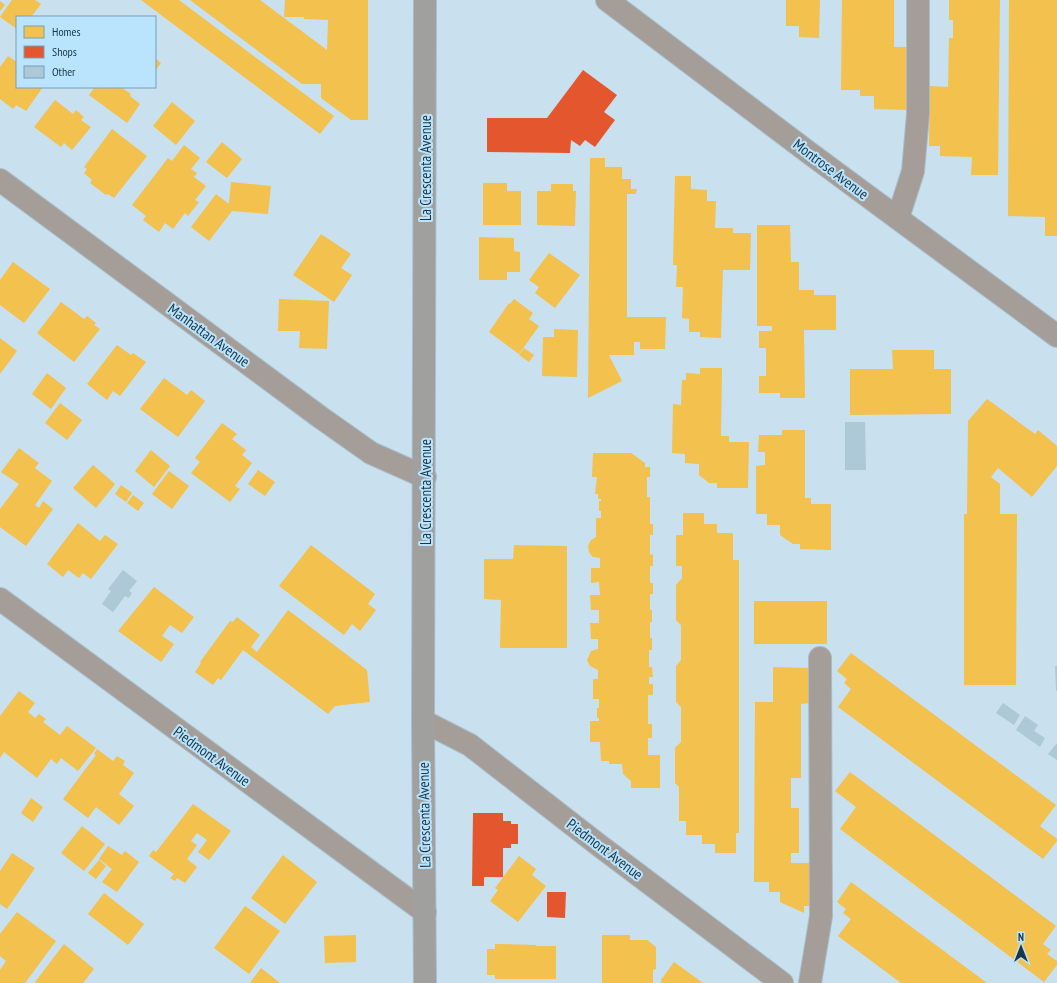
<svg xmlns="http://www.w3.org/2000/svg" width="1057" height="983" viewBox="0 0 1057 983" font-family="'PT Sans Narrow',sans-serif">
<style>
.homes{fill:#f2c14e}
.shops{fill:#e4572e}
.building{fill:#adc8d7}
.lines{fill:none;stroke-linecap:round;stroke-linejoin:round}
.minor-casing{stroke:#a9bdc9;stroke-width:24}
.major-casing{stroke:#a9bdc9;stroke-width:24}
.minor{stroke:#a49d98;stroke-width:22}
.major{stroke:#a0a09f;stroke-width:22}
.labels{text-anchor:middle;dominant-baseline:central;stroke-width:4;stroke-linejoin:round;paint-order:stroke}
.street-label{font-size:15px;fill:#173646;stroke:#bae4fd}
</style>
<rect width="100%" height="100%" fill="#c9e0ee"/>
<g class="homes">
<polygon points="12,0 35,0 41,4 31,17 17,17 17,29 0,17"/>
<polygon points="141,0 179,0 334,116 320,134"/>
<polygon points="190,0 260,0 327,50 328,20 304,19 304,17 284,17 285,0 368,0 368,120 351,120 321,98 321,84 302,84"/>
<polygon points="786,0 820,0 819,38 799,37 799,26 786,26"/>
<polygon points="842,0 894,0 894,47 909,47 909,110 874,109 874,96 860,96 860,90 841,90"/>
<polygon points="949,0 1000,0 998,175 971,175 972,157 940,156 940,146 929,146 930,86 948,87 949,38 953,38 953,20 949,20"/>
<polygon points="1009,0 1057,0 1057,236 1045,236 1045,217 1008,216"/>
<polygon points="0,1 5,5 0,11"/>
<polygon points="8,56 17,62 17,87 43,87 26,111 16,105 13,109 0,99 0,67"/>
<polygon points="155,58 161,63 155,71"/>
<polygon points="95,87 121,87 131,94 130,96 140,104 127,123 89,95"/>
<polygon points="55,100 73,114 76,110 84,117 81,120 91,127 72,150 64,143 61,147 34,127"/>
<polygon points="172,102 195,121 176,145 153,126"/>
<polygon points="112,129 147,156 114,198 108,194 106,195 90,183 92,180 84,173 87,169 84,167"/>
<polygon points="222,142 242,159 227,178 206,162"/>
<polygon points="184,145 200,158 191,169 197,173 194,177 206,186 195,200 199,202 188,216 185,213 173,229 165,223 159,232 143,220 146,216 132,205 168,158 172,161"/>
<polygon points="590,158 605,158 605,167 622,167 622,179 631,179 631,189 637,189 636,194 627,194 627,317 666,317 665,349 640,349 640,342 634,342 634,355 609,355 622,381 588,398"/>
<polygon points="675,176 691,176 691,189 707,190 707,201 716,201 715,228 733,228 733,233 751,233 750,270 723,270 721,338 700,337 700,332 689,332 689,319 682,318 683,287 676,287 677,265 673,265"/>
<polygon points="231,182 271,186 268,214 232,211 209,241 191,227 216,194 229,204"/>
<polygon points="483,183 507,183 507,191 521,191 521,225 483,225"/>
<polygon points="551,184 573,184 573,191 576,191 575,226 537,225 537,191 551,191"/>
<polygon points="757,225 790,225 791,262 799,262 799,290 814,290 814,295 836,295 836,330 804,330 805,398 780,398 780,393 759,393 759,376 766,376 766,348 759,348 759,331 772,331 772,326 757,326"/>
<polygon points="321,234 351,254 341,268 352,275 334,302 293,275"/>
<polygon points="479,237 514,238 514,251 520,252 520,272 507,272 507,280 479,280"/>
<polygon points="549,253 580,275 555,308 535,293 539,287 529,280"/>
<polygon points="13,262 50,289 24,323 0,305 0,280"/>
<polygon points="279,299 329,301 327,349 299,348 300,331 278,331"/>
<polygon points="514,299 533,313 529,319 539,326 519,354 489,332 509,303 510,304"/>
<polygon points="61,302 84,319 87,316 96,323 94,325 100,329 74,362 37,333"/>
<polygon points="554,329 578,330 577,377 542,376 543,337 554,337"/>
<polygon points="0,338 17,351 0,374"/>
<polygon points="117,345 131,355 133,353 146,362 120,396 113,391 107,400 87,384"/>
<polygon points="524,348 534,355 529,362 519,355"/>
<polygon points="892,350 934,350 934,369 951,369 951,414 850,415 850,369 893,369"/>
<polygon points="700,368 722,368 721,436 729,436 729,442 749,442 748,488 717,488 717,483 709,483 699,475 699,464 685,463 685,454 672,453 673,404 681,405 682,380 686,380 686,373 700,374"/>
<polygon points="47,373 66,388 51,409 32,394"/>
<polygon points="164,378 187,395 191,390 205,401 178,437 140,409"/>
<polygon points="987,399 1035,434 1038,430 1057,446 1057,466 1032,497 998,468 991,477 1000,484 1000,514 1017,514 1016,685 964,685 964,514 967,514 968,421"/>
<polygon points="60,403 82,420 67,440 45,423"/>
<polygon points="222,423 237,434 232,439 246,450 242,455 252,463 235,486 240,489 230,502 191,473 200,462 195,458"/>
<polygon points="782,430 805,430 805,498 811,498 811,504 831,504 831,550 800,549 800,544 793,544 780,535 780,525 767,525 767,514 756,514 756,466 765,465 765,452 758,452 759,435 782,435"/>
<polygon points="19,448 39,463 35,468 52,481 35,505 39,508 43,501 53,509 26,546 0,527 0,509 19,484 1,472"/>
<polygon points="151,450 170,466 154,487 135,471"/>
<polygon points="593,453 631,453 645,463 645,467 650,467 650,477 647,477 647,497 650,497 650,524 653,524 653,535 650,535 650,555 653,554 653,566 650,566 650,583 653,583 653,594 650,594 650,610 652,610 652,622 650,622 650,638 652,638 652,650 649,650 649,667 652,667 653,677 649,677 649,684 653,684 653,695 648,695 648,724 652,724 652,738 648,738 648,755 660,755 660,788 631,788 631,781 623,774 622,764 609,764 609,761 601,761 600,742 590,742 590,721 599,721 599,718 597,718 597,708 599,708 599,699 593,699 593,679 598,679 598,670 590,666 587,660 591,651 598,649 598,639 591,639 590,623 599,623 599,610 591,610 590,595 600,595 599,582 591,583 591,568 600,568 600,558 593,557 591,555 589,552 588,546 591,540 596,537 596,518 601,518 601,511 599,511 599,501 601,501 601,499 598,499 598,494 595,494 597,477 592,477"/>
<polygon points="93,465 115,484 96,508 73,488"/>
<polygon points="258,470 275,482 265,496 248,484"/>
<polygon points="169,471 189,486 172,509 152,494"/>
<polygon points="121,485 132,493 126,502 115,494"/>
<polygon points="133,495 144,503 138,511 127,503"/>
<polygon points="683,513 704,513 704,524 717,524 717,533 733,533 733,560 739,560 739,833 736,833 736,853 715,853 715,844 702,844 702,835 686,835 686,821 679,821 679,787 675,783 675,748 681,742 681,707 676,702 676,666 681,660 681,625 676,620 676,585 682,578 682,566 676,566 676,535 683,535"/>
<polygon points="78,523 100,541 105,535 118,544 91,579 83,573 79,578 68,570 63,577 47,564"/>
<polygon points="311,545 375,594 368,604 376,610 360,631 352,624 344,635 279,586"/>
<polygon points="514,545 567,546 567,648 500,648 501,600 484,599 484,559 513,559"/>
<polygon points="154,587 194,617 182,633 170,625 162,636 174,644 161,662 118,631"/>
<rect x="754" y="601" width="73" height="43"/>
<polygon points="288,610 367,670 370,702 335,706 328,714 243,650 221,680 218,678 213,685 195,672 201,663 200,662 230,621 233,622 237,617 260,635 251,647 257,652"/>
<polygon points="851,653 1056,805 1040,826 1057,839 1057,841 1043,859 838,707 851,689 844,683 847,679 837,671"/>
<polygon points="773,667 811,668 811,703 801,704 801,778 791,778 791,808 799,808 799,853 791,853 791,863 818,863 818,906 804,906 804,913 780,902 780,892 769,892 769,882 754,882 755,702 773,702"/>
<polygon points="19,691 35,703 28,712 35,718 39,714 46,719 43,722 60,735 67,726 96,748 78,771 61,758 57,764 51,759 37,778 4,752 0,758 0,716"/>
<polygon points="97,749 113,761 117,756 125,761 123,765 134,773 119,794 134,806 119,825 96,807 88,818 63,799 96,755 94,754"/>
<polygon points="850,772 1056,926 1043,944 1051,950 1047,954 1057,961 1057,965 1044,982 840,829 856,807 835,791"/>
<polygon points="31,798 43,807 33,822 21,813"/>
<polygon points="193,804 231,831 209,860 198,852 207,840 197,833 191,841 197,845 187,859 197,867 185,883 177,878 175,881 170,878 174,874 149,856 153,850 156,852"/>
<polygon points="82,826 105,844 84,871 61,853"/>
<polygon points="108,846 122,855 125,851 139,862 117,892 102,882 112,869 99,859"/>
<polygon points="12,853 35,868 7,909 0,904 0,871"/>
<polygon points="283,855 317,882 285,924 251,898"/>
<polygon points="519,856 536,869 532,875 546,886 518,922 490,901 498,890 495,888"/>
<polygon points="99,860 106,866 96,879 88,873"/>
<polygon points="851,882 987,983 901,983 838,936 851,919 843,913 846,909 837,902"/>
<polygon points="104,893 144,924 128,945 88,914"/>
<polygon points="245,906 280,931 249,974 214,948"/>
<polygon points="17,912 56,941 25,983 0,983 0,970 6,961 0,956 0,934"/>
<polygon points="356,935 356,962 325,963 324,936"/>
<polygon points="602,935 630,935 630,940 647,940 656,947 656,969 653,970 653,983 602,983"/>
<polygon points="64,944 94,969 83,983 36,983 35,982"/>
<polygon points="495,944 536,945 536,946 556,946 556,979 495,979 495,975 487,975 487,949 495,949"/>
<polygon points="674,962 703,983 661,983 661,980"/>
<polygon points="261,968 280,983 250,983"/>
</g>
<g class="shops">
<polygon points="583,70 617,95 604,112 615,120 595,147 585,140 580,146 571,140 570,153 487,152 487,118 547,118"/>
<polygon points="473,813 503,813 503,821 511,821 511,824 518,824 518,844 511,844 511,848 503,848 503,877 484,877 484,886 472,886"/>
<polygon points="547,892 566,892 565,918 547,917"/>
</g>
<g class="building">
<polygon points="845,422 865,422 866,470 845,470"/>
<polygon points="123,570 137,581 129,591 132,593 129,598 125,596 113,612 102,604 111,591 108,589"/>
<polygon points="1055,666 1057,666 1057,691 1056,691"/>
<polygon points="1003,703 1020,715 1014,725 996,713"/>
<polygon points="1025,716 1038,725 1034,731 1045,738 1040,747 1016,730"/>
<polygon points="1057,743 1057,760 1048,754"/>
</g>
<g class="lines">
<defs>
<g id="minor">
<polyline points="607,0 808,152 1057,336"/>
<polyline points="0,180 320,417 371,453 425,477"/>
<polyline points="898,218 913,171 918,114 918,0"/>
<polyline points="0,599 425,912"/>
<polyline points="423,721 470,745 600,846 782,983"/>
<polyline points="810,983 821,916 820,658"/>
</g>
<polyline id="major" points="425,983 423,721 425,0"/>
</defs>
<use href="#minor" class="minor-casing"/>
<use href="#major" class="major-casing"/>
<use href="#minor" class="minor"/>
<use href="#major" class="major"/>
</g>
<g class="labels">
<g class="street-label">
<text transform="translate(425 168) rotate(-90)">La Crescenta Avenue</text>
<text transform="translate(831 169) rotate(37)">Montrose Avenue</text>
<text transform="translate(209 335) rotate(36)">Manhattan Avenue</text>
<text transform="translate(425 492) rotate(-90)">La Crescenta Avenue</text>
<text transform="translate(212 756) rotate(36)">Piedmont Avenue</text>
<text transform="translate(424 815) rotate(-91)">La Crescenta Avenue</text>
<text transform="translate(605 849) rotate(37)">Piedmont Avenue</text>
</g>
</g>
<rect x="16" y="16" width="140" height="72" fill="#bae4fd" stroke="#799eb4"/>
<rect x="24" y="26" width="20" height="12" fill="#f2c14e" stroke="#799eb4"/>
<text x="52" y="36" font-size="12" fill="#173646">Homes</text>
<rect x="24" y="46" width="20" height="12" fill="#e4572e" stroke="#799eb4"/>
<text x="52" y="56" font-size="12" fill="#173646">Shops</text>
<rect x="24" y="66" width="20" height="12" fill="#adc8d7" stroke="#799eb4"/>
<text x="52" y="76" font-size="12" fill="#173646">Other</text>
<g transform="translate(1021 947)" stroke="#bae4fd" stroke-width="3" paint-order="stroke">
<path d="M0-3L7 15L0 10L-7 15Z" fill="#173646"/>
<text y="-6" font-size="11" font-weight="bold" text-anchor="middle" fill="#173646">N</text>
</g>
</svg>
